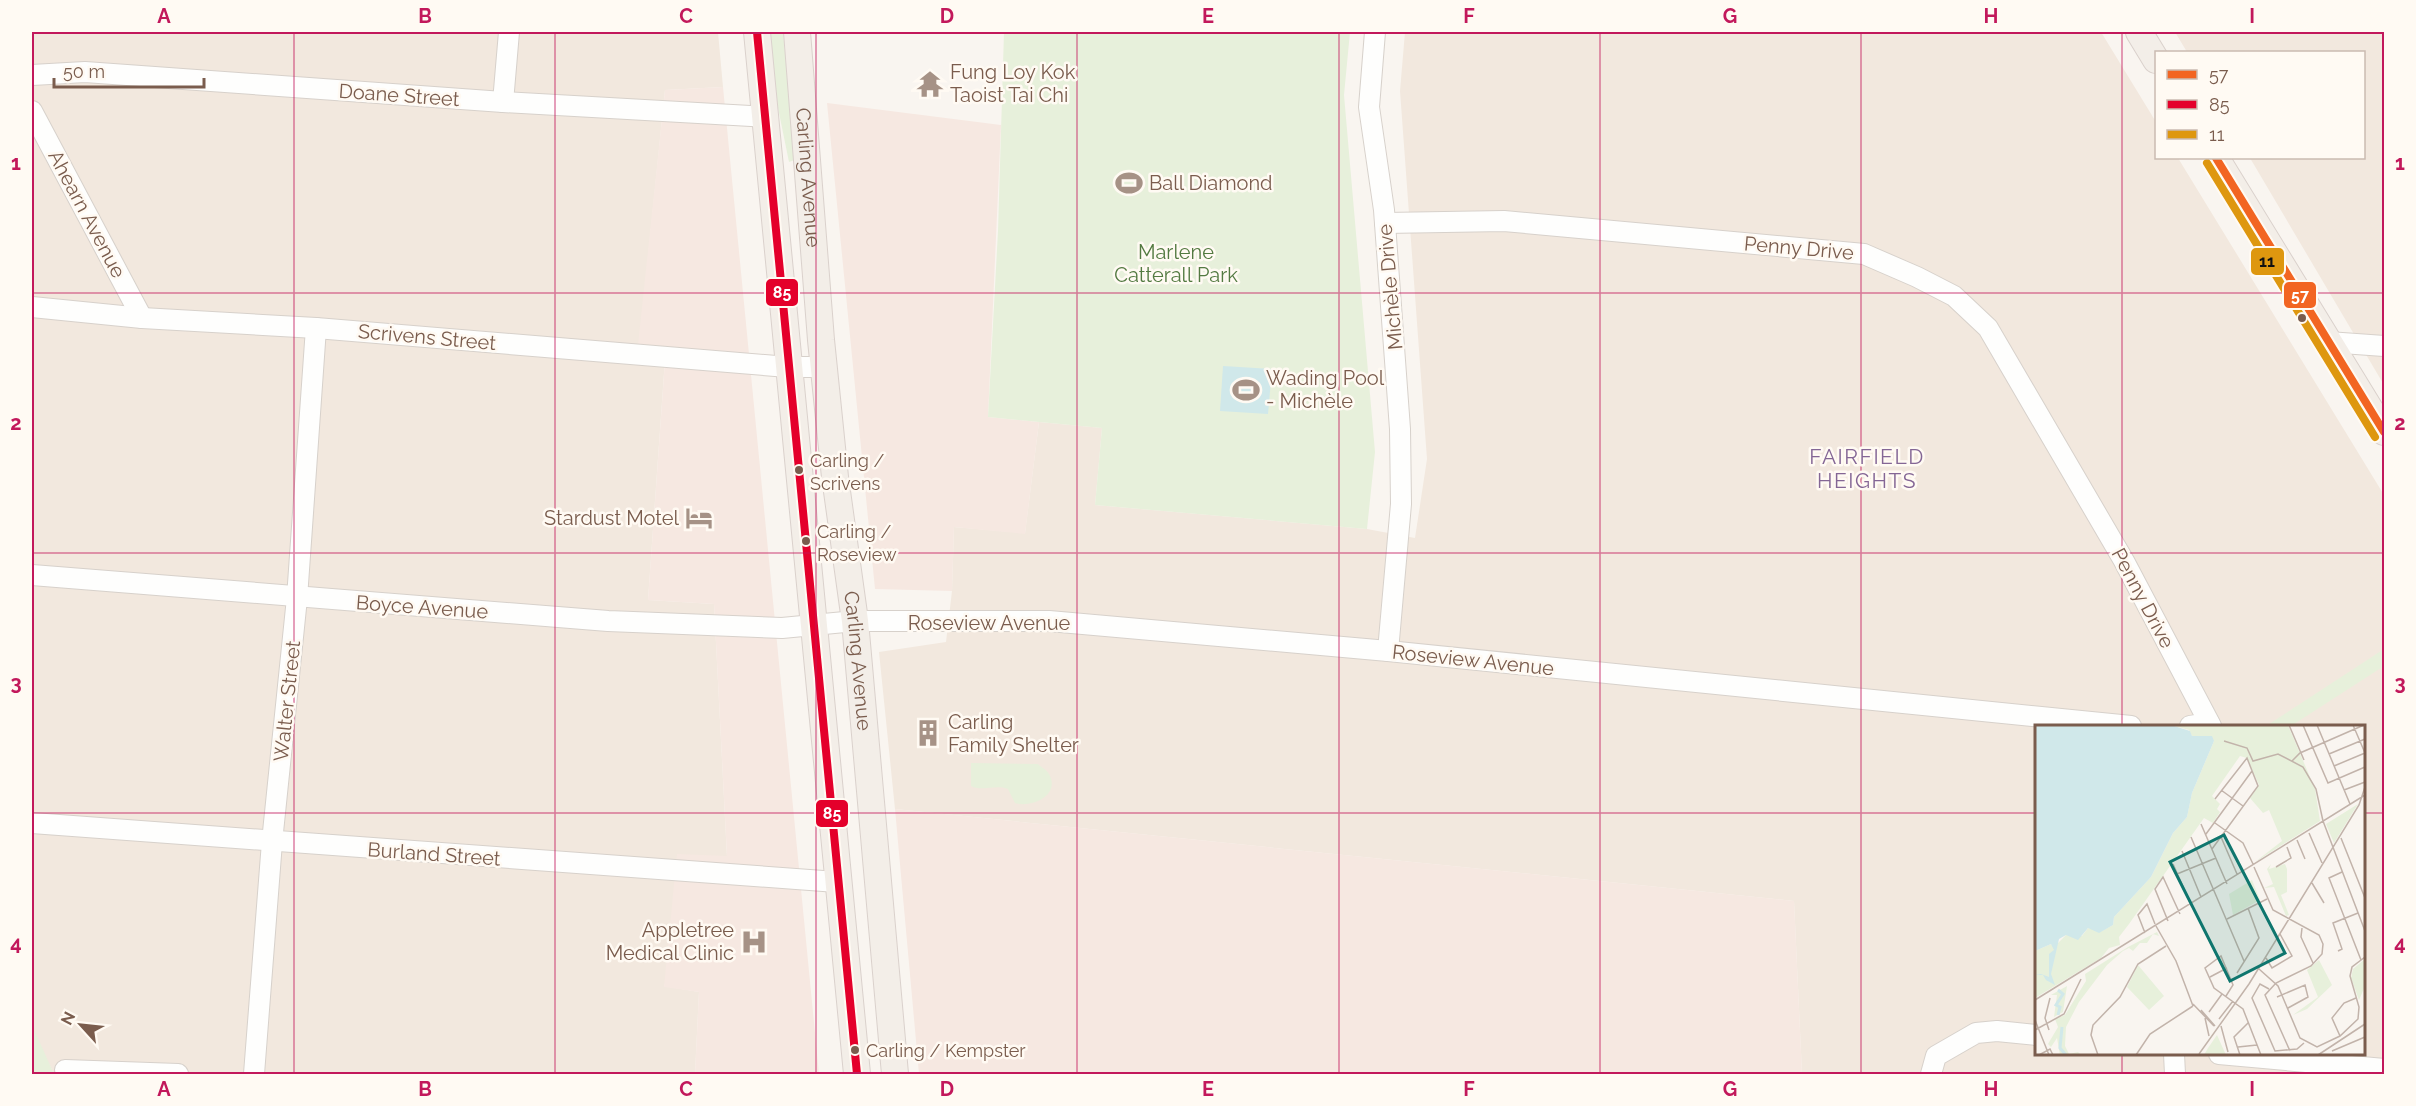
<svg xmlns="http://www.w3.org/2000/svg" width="2416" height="1106" viewBox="0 0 2416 1106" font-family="Raleway,sans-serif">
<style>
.residential{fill:#f2e8de;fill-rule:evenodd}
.commercial{fill:#f6e8e1}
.green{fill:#e7f0db}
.water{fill:#d0e8ea}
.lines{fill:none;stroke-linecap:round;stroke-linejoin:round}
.minor-casing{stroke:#d7d1cb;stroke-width:22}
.major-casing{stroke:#dad1cc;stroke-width:28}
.minor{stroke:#fefefd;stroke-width:20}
.major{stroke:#f3eee8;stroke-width:26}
.bus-1-casing{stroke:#fffaf3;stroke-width:12}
.bus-2-casing{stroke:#fffaf3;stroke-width:12}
.bus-3-casing{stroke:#fffaf3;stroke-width:12}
.bus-1{stroke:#f26522;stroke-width:8}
.bus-2{stroke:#e4002b;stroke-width:8}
.bus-3{stroke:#de970f;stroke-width:8}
.grid{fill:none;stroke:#c2185b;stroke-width:1.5;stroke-opacity:0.55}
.bus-dot{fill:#7a5c4d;stroke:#fffaf3;stroke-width:2}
.labels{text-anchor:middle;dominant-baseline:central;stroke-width:5;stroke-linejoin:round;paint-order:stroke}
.bus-label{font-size:18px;fill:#7a5c4d;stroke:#fffaf3;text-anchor:start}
.poi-label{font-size:20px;fill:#7a5c4d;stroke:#fffaf3;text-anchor:start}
.street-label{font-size:20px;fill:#7a5c4d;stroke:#fffaf3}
.park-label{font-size:20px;fill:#537a41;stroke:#fffaf3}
.neighbourhood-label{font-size:21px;letter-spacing:1.5px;fill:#846695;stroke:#fffaf3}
.inset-river{fill:none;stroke:#d0e8ea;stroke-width:3}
.inset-road{fill:none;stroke:#c2b3aa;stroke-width:1.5}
.view{fill:#0f766e;fill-opacity:0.15;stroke:#0f766e;stroke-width:3}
.inset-edge{fill:none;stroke:#7a5c4d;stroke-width:3}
.line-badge{stroke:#fffaf3;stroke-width:2}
.badge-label{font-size:16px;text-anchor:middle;font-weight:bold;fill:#fff}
.pale-badge-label{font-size:16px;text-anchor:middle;font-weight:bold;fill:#111}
.neatline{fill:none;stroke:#c2185b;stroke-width:2}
.grid-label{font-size:20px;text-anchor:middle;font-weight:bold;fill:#c2185b}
</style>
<rect width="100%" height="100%" fill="#f9f5f0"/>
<g class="residential">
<polygon points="32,32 718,32 723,87 665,90 639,345 666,345 648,600 714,604 727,857 664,986 699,992 695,1074 54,1074 32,1030"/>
<path d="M1405,32H2101L2156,122V158H2178L2384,495V1074H1802L1794,901L895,809L879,652L946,642L952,591L954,527L1025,533L1039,422L1102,428L1095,505L1367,529L1415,538L1427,459L1400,91ZM2036,726H2364V1054H2036Z"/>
<polygon points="2175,32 2384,32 2384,385 2250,158 2364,158 2364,52 2187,52"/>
</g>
<g class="commercial">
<polygon points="723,87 819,1074 695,1074 699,992 664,987 677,854 727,856 714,604 648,600 666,346 638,345 665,90"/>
<polygon points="827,103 1001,125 988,417 1039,422 1025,534 954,527 952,591 875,589"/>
<polygon points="895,809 1794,901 1802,1074 919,1074"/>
</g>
<g class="green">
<polygon points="770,32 783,32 795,160 789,162 777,103"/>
<polygon points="1004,32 1350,32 1344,95 1375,452 1367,529 1095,505 1102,428 988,417 998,231"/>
<polygon points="2384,649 2384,666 2291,726 2266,726"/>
<path d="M971,763L1038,764C1041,767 1047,770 1049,774C1061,796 1031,808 1015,803L1008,789C996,784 982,792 971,786Z"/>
<polygon points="32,1025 54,1074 32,1074"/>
</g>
<polygon class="water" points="1223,366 1272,369 1268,414 1220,411"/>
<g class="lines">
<defs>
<g id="minor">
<polyline points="1375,32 1369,107 1384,210 1400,429 1401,504 1388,651"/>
<polyline points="32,75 85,72 503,102 767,117"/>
<polyline points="503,102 509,32"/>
<polyline points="32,111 142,318"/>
<polyline points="1385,223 1504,221 1864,254 1917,277 1954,296 1988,328 2124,561 2211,726"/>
<polyline points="32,307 142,318 316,328 788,367 823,367"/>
<polyline points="2328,342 2384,346"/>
<polyline points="32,575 608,621 782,628 855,621 1049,621 1388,651 2131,726"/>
<polyline points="2190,726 2209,723"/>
<polyline points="32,823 837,882"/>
<polyline points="2174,1054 2175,1074"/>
<polyline points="2219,1054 2384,1069"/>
<polyline points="65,1070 178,1074"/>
<polyline points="254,1074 272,842 297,598 316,328"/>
<polyline points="1931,1074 1936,1056 1976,1033 1997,1031 2036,1035"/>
</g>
<g id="major">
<polyline points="757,32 857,1074"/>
<path id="s1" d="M797,32L821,340L835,477L855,621L895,1074"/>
<polyline points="2139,32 2156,60"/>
<polyline points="2216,158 2384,432"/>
</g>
</defs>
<use href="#minor" class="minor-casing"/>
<use href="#major" class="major-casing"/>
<use href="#minor" class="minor"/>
<use href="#major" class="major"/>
<defs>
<polyline id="bus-1" points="2216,158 2384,432"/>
<polyline id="bus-2" points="757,32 857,1074"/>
<polyline id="bus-3" points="2207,163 2375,437"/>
</defs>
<use href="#bus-1" class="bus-1-casing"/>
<use href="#bus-2" class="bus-2-casing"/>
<use href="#bus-3" class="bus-3-casing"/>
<use href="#bus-1" class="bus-1"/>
<use href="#bus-2" class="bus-2"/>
<use href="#bus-3" class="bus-3"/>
</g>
<path class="grid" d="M294,32V1074M555,32V1074M816,32V1074M1077,32V1074M1339,32V1074M1600,32V1074M1861,32V1074M2122,32V726M32,293H2384M32,553H2384M32,813H2036M2364,813H2384M2122,1054V1074"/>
<defs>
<symbol id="temple-bare" viewBox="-9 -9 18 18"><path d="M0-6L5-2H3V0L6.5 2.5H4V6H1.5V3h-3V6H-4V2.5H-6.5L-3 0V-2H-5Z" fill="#a69286" stroke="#fffaf3" stroke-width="2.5" paint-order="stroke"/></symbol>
<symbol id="stadium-bare" viewBox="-9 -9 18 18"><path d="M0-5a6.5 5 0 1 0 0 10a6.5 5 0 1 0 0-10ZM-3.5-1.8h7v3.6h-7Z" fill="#a69286" stroke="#fffaf3" stroke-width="2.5" paint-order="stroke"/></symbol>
<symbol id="hotel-bare" viewBox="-9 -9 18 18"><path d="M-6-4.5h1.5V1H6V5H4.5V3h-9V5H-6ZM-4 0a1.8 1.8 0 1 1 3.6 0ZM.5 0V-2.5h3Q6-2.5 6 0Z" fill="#a69286" stroke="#fffaf3" stroke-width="2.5" paint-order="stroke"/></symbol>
<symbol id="building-bare" viewBox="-9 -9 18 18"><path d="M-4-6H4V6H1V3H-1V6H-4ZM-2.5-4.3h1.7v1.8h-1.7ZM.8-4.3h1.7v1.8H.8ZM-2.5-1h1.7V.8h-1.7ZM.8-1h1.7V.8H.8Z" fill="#a69286" stroke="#fffaf3" stroke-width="2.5" paint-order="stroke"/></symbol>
<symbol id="hospital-bare" viewBox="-9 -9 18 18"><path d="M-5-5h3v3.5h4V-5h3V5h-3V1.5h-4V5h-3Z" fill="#a69286" stroke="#fffaf3" stroke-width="2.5" paint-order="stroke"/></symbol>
</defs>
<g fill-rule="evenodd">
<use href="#temple-bare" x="911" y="65" width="38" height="38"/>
<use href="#stadium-bare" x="1110" y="164" width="38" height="38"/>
<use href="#stadium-bare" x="1227" y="371" width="38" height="38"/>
<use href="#hotel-bare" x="680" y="499" width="38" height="38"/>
<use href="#building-bare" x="909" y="714" width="38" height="38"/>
<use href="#hospital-bare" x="735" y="923" width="38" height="38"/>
</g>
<g class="bus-dot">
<circle cx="2302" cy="318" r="5"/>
<circle cx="799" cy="470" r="5"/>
<circle cx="806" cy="541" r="5"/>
<circle cx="855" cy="1050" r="5"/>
</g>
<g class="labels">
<g class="bus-label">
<text x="810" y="460">Carling /<tspan x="810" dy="23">Scrivens</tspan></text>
<text x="817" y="531">Carling /<tspan x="817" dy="23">Roseview</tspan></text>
<text x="866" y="1050">Carling / Kempster</text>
</g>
<g class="poi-label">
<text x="950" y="72">Fung Loy Kok<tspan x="950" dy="23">Taoist Tai Chi</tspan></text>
<text x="1149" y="183">Ball Diamond</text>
<text x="1266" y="378">Wading Pool<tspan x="1266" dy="23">- Michèle</tspan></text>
<text x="679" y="518" text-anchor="end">Stardust Motel</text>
<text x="948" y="722">Carling<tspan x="948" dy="23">Family Shelter</tspan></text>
<text x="734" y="930" text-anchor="end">Appletree<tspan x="734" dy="23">Medical Clinic</tspan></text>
</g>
<g class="street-label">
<text transform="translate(399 95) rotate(4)">Doane Street</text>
<text stroke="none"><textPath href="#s1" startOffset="146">Carling Avenue</textPath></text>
<text transform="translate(87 214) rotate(62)">Ahearn Avenue</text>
<text transform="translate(1799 248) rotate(5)">Penny Drive</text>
<text transform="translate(1390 287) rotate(-95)">Michèle Drive</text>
<text transform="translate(427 337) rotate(5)">Scrivens Street</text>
<text transform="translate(2143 598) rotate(62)">Penny Drive</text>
<text transform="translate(422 607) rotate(4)">Boyce Avenue</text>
<text x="989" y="623">Roseview Avenue</text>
<text stroke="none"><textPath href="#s1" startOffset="632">Carling Avenue</textPath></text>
<text transform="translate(1473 660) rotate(6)">Roseview Avenue</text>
<text transform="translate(287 701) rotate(-84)">Walter Street</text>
<text transform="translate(434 854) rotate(4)">Burland Street</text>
</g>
<g class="park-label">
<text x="1176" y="252">Marlene<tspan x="1176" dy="23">Catterall Park</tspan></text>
</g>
<g class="neighbourhood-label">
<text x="1867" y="456">FAIRFIELD<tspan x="1867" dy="24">HEIGHTS</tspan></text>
</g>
</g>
<g transform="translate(2035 725)">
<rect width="330" height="330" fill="#f9f5f0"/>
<path d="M136,0H253L280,64L285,96L220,137L247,116L234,85L228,88L215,73L224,60L212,33L205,31L177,71L185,79L182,84L185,87L178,98L169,93L94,199L84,212L85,220L74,223L66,233L0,273V226L16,219L19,222L31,210L47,211L53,203L67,206L78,200L79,192L116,152L138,108L152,92L157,68L179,16L157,11L154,5ZM323,79L299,118L291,99ZM236,139L234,144L250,139L252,144V167L246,170L254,190L251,191L239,162L229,163L238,159L232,144ZM217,155L225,175L198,190L194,169ZM122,207L124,211L118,209L112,218H105L98,226L94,223L88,226L72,240L44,277L31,302L30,321L34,329L43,327L46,330H25L22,313L16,322L13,319L23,302L20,294L30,290L51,256L50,249L93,222ZM330,234V261L324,275L316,253L318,244ZM284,235L297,260L272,284L258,290L283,272L272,245ZM103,240L129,271L114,285L92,262ZM32,261L28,287L19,292L22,270H16ZM182,310L191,330H169L173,323Z" fill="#e7f0db"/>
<path d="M0,0H136L155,6L157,11H177L179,16L157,68L152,92L138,108L116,152L79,192L78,200L64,208L53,203L43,215L31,210L24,214L16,249L20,260L11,255L8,250H0L6,249L14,252V229L19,225L16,219L0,226Z" fill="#d0e8ea"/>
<path class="inset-river" d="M23,265L28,269L21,280L25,282L23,290M27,302L25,323L31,330"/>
<path class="inset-road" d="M254,0L269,35M268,0L293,58L330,42M282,0L315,79M318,0L330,28M189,16L212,23L218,36L243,29L268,42L281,64L288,96M294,29L330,14M257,36L265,28L329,0M299,41L330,28M186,65L208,81M309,65L330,57M288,96L330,206M180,98L208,118L218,139M166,99L192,159M274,108L287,138M171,109L217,46M156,112L209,236M186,112L202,149M306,113L330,173M262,115L270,134M177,124L223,61L212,33L180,74M147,126L166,172M138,139L157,182M219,142L238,185L284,210L288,219L287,229L276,241L241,258L230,270L255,326M241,142L256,133L252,122M307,147L294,153L326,235M142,149L181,133M277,158L289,178M192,194L232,174M133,196L120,164L128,152L145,189M121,201L141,236L158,281M267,203L266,212L278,238M110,208L103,190L112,179L120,199M303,226L307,224L298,198L323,188M231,233L237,243L257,231L245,209M224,244L243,261L265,313L282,322L305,311L323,294L324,282L315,251L317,242L330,232M202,248L224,213L213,183M175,252L192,243M234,264L225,259L217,273L240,326L262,324L269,318M191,271L198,260L186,231L170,243L179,263L208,284L226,330M242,272L270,260L273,272L253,283M0,275L330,70M158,279L179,301M166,285L180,301M174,287L187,269M170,293L174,311M184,294L198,276M0,295L14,330M186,301L193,327M0,305L29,289L46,254M14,305L10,293L15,273M305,311L297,293L309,278L321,273M203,322L222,320M297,326L330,312M164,329L214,259L324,80L330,62M4,330L15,324L18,330M63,330L56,310L58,300L85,272L103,239L131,221M101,330L115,309L158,281M205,330L199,312L213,298M283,330L330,299"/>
<path class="view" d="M189,110L250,228L195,256L135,137Z"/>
<rect width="330" height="330" class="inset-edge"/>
</g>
<g class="line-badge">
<rect x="2250" y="247" width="35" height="29" rx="6" fill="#de970f"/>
<rect x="765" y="278" width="34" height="29" rx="6" fill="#e4002b"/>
<rect x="2283" y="281" width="34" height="28" rx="6" fill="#f26522"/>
<rect x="815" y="799" width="34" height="29" rx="6" fill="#e4002b"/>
</g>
<g class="badge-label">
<text x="782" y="298">85</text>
<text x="2300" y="301">57</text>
<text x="832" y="819">85</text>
</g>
<g class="pale-badge-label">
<text x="2267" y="267">11</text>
</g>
<rect width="2416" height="1106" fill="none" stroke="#fffaf3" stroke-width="66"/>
<rect x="2155" y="51" width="210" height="108" fill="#fffaf3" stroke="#cabbb1" stroke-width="1.5"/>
<rect x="2167" y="70" width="30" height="9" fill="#f26522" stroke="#cabbb1" stroke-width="1.5"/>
<text x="2209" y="81" font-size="18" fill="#7a5c4d">57</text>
<rect x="2167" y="100" width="30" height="9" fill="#e4002b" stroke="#cabbb1" stroke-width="1.5"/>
<text x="2209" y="111" font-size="18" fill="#7a5c4d">85</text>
<rect x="2167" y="130" width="30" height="9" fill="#de970f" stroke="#cabbb1" stroke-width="1.5"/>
<text x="2209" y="141" font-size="18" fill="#7a5c4d">11</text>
<g transform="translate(81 1025) rotate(297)" stroke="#fffaf3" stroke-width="4.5" paint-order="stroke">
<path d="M0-4.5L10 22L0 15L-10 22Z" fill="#7a5c4d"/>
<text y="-9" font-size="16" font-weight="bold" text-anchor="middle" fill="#7a5c4d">N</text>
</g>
<path d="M54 78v9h150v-9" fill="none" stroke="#7a5c4d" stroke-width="3"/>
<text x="63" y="78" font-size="18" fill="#7a5c4d" stroke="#fffaf3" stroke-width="4.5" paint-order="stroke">50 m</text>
<rect x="33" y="33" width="2350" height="1040" class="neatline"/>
<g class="grid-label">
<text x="164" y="23">A</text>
<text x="425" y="23">B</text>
<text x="686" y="23">C</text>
<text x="947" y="23">D</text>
<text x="1208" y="23">E</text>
<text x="1469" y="23">F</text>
<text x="1730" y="23">G</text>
<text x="1991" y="23">H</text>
<text x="2252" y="23">I</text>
<text x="16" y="170">1</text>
<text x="2400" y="170">1</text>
<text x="16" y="430">2</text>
<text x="2400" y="430">2</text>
<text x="16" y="690">3</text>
<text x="2400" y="690">3</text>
<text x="16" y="950">4</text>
<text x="2400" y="950">4</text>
<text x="164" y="1096">A</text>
<text x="425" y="1096">B</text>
<text x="686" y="1096">C</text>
<text x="947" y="1096">D</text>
<text x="1208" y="1096">E</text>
<text x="1469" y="1096">F</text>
<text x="1730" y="1096">G</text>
<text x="1991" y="1096">H</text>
<text x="2252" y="1096">I</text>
</g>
</svg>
